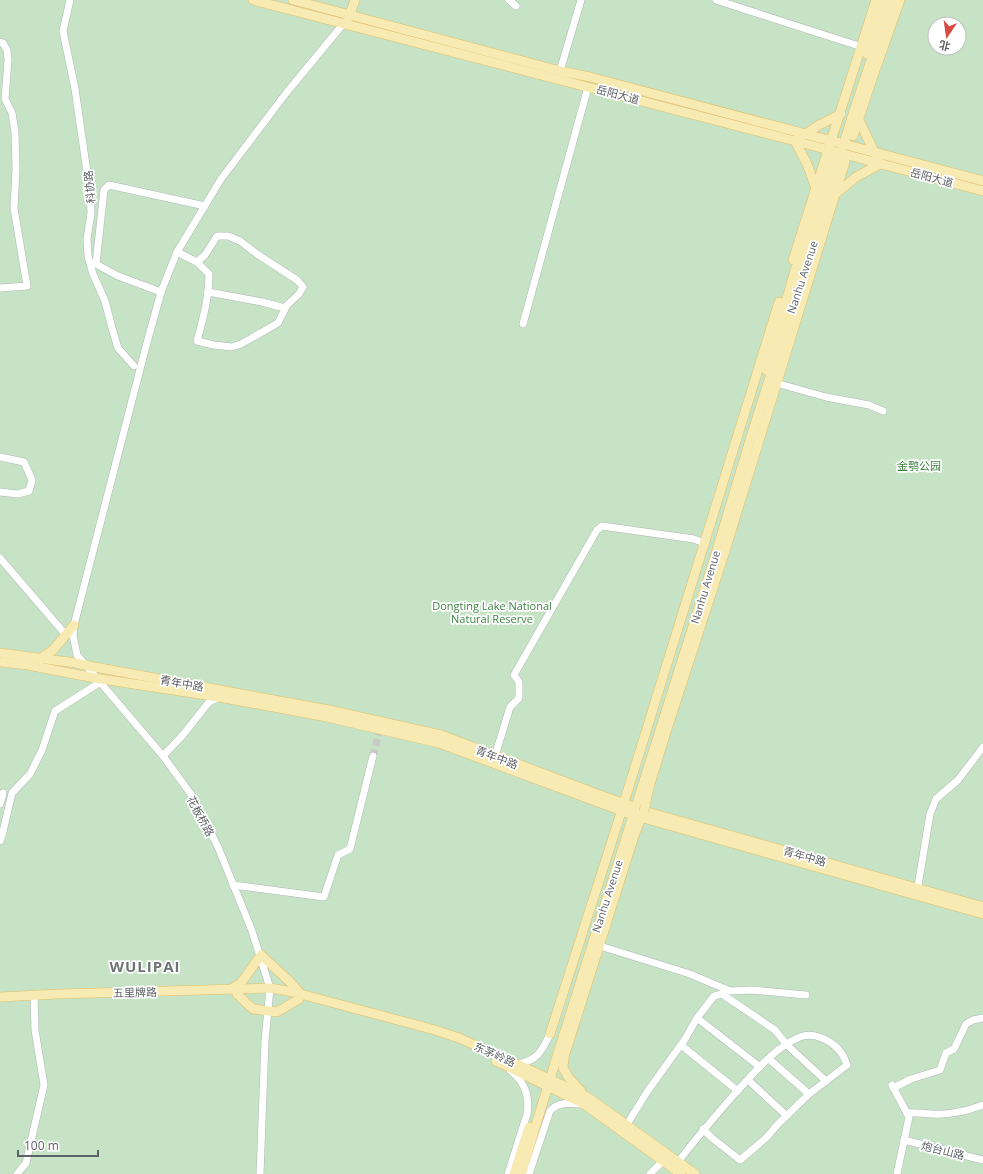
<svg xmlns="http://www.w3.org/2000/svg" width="983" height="1174" viewBox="0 0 983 1174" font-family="'Open Sans','Noto Sans SC',sans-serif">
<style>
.green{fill:#c6e3c5;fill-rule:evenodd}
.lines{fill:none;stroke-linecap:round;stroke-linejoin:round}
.minor-tunnel{stroke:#cac9c6;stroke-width:7;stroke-dasharray:7 3.5;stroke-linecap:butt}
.minor-casing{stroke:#b3b6b9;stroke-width:8}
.major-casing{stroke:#e4bf69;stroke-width:10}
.minor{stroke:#fff;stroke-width:7}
.major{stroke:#f7eab2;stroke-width:9}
.major-bridge-casing{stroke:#e4bf69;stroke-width:10;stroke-linecap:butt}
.major-bridge{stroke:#f7eab2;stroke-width:9}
.labels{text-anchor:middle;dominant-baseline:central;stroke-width:3.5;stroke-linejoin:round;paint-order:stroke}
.street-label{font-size:11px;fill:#5e6165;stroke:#fff}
.park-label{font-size:11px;fill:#3e8340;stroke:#fff}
.district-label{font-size:15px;font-weight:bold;letter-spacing:1px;fill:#6f7377;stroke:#fff}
</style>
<rect width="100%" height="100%" fill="#eeece6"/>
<path class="green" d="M0,0H983V1174H0ZM935,24H959V48H935Z"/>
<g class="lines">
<polyline class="minor-tunnel" points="373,756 380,729"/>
<defs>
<g id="minor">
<polyline points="70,0 63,31 75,89 90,193 91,213 87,239 88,256 93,274 105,301 112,328 118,348 134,366"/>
<polyline points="509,0 516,6"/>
<polyline points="716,0 862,47"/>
<polyline points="0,42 3,43 7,50 8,60 5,99 12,113 15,132 16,169 14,208 27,286 0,288"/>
<polyline points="560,71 581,0"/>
<path d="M177,252L197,262L209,274C209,297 203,319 197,341L214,345L232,347L241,344L278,323L287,305L299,294L303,287L297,280L257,254L240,241L228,236H217L205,255L197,262"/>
<polyline points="161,292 118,276 96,264 104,190 109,185 205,206"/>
<polyline points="208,292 262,302 285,308"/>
<polyline points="523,324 588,87"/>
<polyline points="776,383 826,397 869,405 883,411"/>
<polyline points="0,457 24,462 32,480 29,491 18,494 0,492"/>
<polyline points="0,558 66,635"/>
<polyline points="163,756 182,736 209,702 219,697"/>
<polyline points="494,759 510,707 519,698 519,682 514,675 597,530 602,526 694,539 704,543"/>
<polyline points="0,804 3,793"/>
<polyline points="0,841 2,836 12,793 30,774 42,750 55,711 99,683"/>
<polyline points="233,885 324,897 338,855 350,849 373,756"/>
<polyline points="917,892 930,814 936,799 958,780 983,747"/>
<polyline points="600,946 690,974 730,991 752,990 806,995"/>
<polyline points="697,1018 760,1067"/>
<polyline points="681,1045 738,1091"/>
<polyline points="769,1059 809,1094"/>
<path d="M517,1064C537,1061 542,1051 550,1034"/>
<polyline points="748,1080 787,1116"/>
<polyline points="892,1085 909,1117 897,1174"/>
<polyline points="893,1088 911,1079 940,1070 946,1053 954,1049 966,1024 973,1020 983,1018"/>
<path d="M907,1113C916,1112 923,1114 932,1114C949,1115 967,1111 983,1105"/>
<polyline points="626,1126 647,1092 685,1039 697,1018 714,996 722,994 775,1030 787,1045 826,1081"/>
<polyline points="904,1140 983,1160"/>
<path d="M678,1162C697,1137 717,1114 738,1090C756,1071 775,1047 800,1037C815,1031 834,1042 842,1054C844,1057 846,1062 847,1065L809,1094L778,1124L767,1137L740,1160L712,1138L703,1129"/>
<polyline points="17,1174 26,1163 44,1085 35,1030 34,995"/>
<polyline points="260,1174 265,1041 270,988 252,931 218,847 193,797 163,756 77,655 73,635 74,625 145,350 161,292 177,252 221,179 287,92 344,23"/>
<path d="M508,1174L527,1114C530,1096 524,1081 510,1070"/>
<path d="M529,1174L550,1111C558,1102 569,1103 581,1104"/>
<polyline points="650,1174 663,1161"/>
</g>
<g id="major">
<polyline points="253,0 795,141 983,191"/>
<polyline points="293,0 560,71 590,77 983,181"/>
<polyline points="348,18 350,14 355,0"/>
<polyline points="867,54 884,0"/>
<polyline points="853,136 873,76 900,0"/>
<polyline points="816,188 807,164 795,141 819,125 841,114"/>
<polyline points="834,195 856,177 880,164 858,118"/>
<polyline points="793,260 876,0"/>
<polyline points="766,370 794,274 835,154"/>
<polyline points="0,653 76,663 89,666 329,710 441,735 605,797 651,813 983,907"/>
<polyline points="41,658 53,650 74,625"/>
<polyline points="0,662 28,665 95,678 219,697 327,717 439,743 633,815 983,914"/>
<polyline points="645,806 649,787 667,729 724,554 845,162"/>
<polyline points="231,989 241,983 261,955 290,982 301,994"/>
<polyline points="237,994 253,1009 277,1012 299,999"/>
<polyline points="0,997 58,994 270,988 293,992 435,1030 459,1038 517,1064 586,1096 695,1174"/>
<polyline points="550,1034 618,822 779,302"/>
<polyline points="496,1061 584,1104 681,1174"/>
<polyline points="581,1091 569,1078 563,1068 564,1057 634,836 643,812"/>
<polyline points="514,1174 529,1127"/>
<polyline points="521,1174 558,1053 717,550 750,440 854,111 891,0"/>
</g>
</defs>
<use href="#minor" class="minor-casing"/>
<use href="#major" class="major-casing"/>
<use href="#minor" class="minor"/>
<use href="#major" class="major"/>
<defs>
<polyline id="major-bridge" points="644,811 645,806"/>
</defs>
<use href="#major-bridge" class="major-bridge-casing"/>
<use href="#major-bridge" class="major-bridge"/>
</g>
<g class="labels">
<g class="street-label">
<text transform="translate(618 94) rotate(15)">岳阳大道</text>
<text transform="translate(932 177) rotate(15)">岳阳大道</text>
<text transform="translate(89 187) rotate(-96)">科协路</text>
<text transform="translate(802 277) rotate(-72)">Nanhu Avenue</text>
<text transform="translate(705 587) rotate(-73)">Nanhu Avenue</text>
<text transform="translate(182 683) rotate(10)">青年中路</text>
<text transform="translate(497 757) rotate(21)">青年中路</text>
<text transform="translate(201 816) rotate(62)">花板桥路</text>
<text transform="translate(805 856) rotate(16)">青年中路</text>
<text transform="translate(607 896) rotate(-72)">Nanhu Avenue</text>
<text transform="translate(135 992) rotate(-1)">五里牌路</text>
<text transform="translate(495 1054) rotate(24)">东茅岭路</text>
<text transform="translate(943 1150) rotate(14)">炮台山路</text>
</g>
<g class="park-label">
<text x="919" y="465">金鹗公园</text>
<text x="492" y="605">Dongting Lake National<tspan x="492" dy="13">Natural Reserve</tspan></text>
</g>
<g class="district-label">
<text x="145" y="966">WULIPAI</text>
</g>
</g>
<g transform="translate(947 36) rotate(193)"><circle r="19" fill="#ffffff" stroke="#bfc0c1"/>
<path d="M0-3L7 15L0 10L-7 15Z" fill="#d94a42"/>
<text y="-6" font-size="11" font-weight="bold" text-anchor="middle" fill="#5e6165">北</text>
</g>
<path d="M18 1150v6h80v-6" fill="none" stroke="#5e6165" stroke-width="2"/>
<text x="24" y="1150" font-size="12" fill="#5e6165" stroke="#ffffff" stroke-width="3" paint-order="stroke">100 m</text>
</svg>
